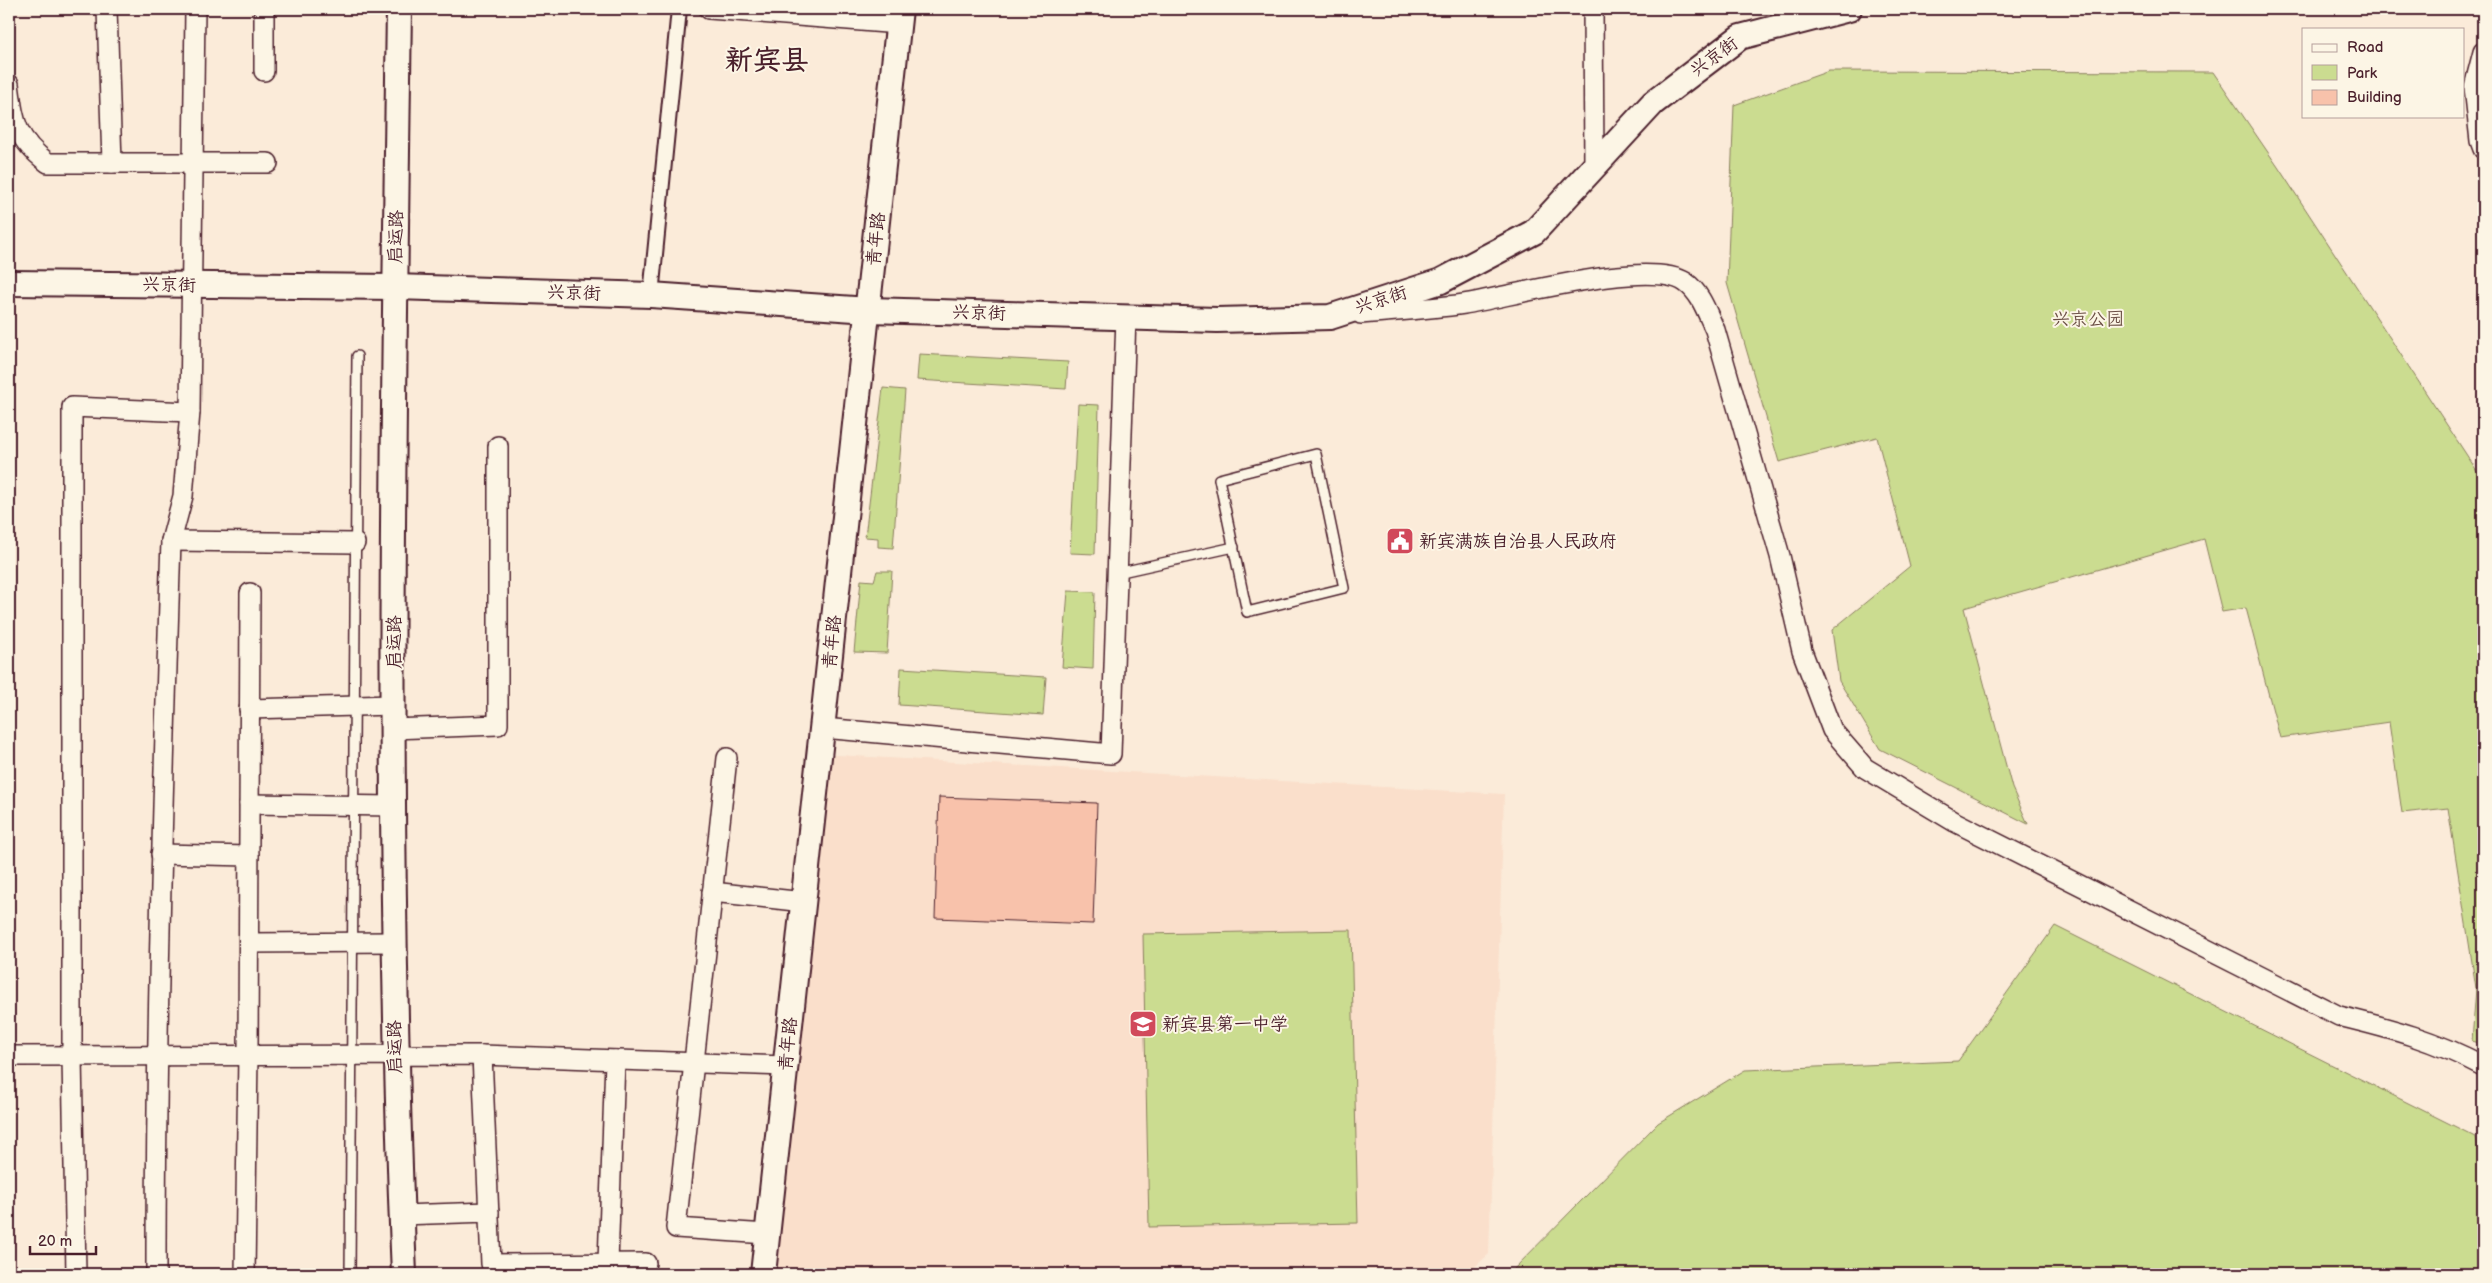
<svg xmlns="http://www.w3.org/2000/svg" width="2492" height="1283" viewBox="0 0 2492 1283" font-family="'Balsamiq Sans','LXGW WenKai TC',sans-serif">
<style>
.built{fill:#fadfcb}
.green{fill:#cbdc90;stroke:#8a7e5e}
.building{fill:#f8c2ab;stroke:#4a1f2b}
.lines{fill:none;stroke-linecap:round;stroke-linejoin:round}
.service-casing{stroke:#4a1f2b;stroke-width:12}
.pedestrian-casing{stroke:#4a1f2b;stroke-width:18}
.minor-casing{stroke:#4a1f2b;stroke-width:22}
.tertiary-casing{stroke:#4a1f2b;stroke-width:28}
.service{stroke:#fcf5e5;stroke-width:9}
.pedestrian{stroke:#fcf5e5;stroke-width:14}
.minor{stroke:#fcf5e5;stroke-width:19}
.tertiary{stroke:#fcf5e5;stroke-width:24}
.labels{text-anchor:middle;dominant-baseline:central;stroke-width:4;stroke-linejoin:round;paint-order:stroke}
.street-label{font-size:18px;fill:#4a1f2b;stroke:#fcf5e5}
.park-label{font-size:18px;fill:#6a4e44;stroke:#fcf5e5}
.poi-label{font-size:18px;fill:#4a1f2b;stroke:#fcf5e5;text-anchor:start}
.town-label{font-size:28px;font-weight:bold;fill:#4a1f2b;stroke:#fcf5e5}
</style>
<rect width="100%" height="100%" fill="#fbebd9"/>
<filter id="ink" filterUnits="userSpaceOnUse"><feTurbulence type="fractalNoise" baseFrequency=".02" numOctaves="2"/><feDisplacementMap in="SourceGraphic" scale="10" xChannelSelector="R" yChannelSelector="G"/><feConvolveMatrix kernelMatrix="1 2 1 2 8 2 1 2 1" color-interpolation-filters="sRGB"/></filter>
<g filter="url(#ink)">
<polygon class="built" points="820,754 1504,794 1489,1254 1467,1274 763,1274"/>
<g class="green">
<polygon points="1829,71 2213,72 2278,167 2483,480 2483,1044 2472,1041 2476,988 2448,808 2402,813 2389,722 2280,738 2246,608 2222,612 2204,539 1964,608 2012,788 2028,824 1880,749 1839,681 1832,630 1910,566 1877,437 1779,462 1727,283 1734,105"/>
<polygon points="919,354 1068,362 1066,389 917,380"/>
<polygon points="883,388 905,390 893,548 878,547 878,538 865,537"/>
<polygon points="1078,404 1099,405 1095,554 1070,553"/>
<polygon points="877,571 892,571 887,653 854,652 861,580 874,581"/>
<polygon points="1068,591 1095,592 1093,669 1062,667"/>
<polygon points="901,668 1046,677 1043,715 899,705"/>
<polygon points="2055,926 2476,1137 2483,1178 2483,1274 1509,1274 1658,1123 1745,1070 1958,1061"/>
<polygon points="1351,930 1358,1223 1149,1227 1143,934"/>
</g>
<polygon class="building" points="939,797 1097,803 1093,924 935,918"/>
<g class="lines">
<defs>
<g id="service">
<polygon points="1316,454 1344,588 1247,612 1219,479"/>
<polyline points="1117,573 1234,547"/>
<polyline points="350,1274 357,356"/>
</g>
<polyline id="pedestrian" points="651,295 679,9"/>
<g id="minor">
<polyline points="107,9 112,163"/>
<polyline points="264,9 264,71"/>
<polyline points="709,9 899,24"/>
<polyline points="1593,9 1594,167"/>
<polyline points="2483,52 2474,87 2480,141 2483,149"/>
<path d="M9,84C14,122 15,138 48,163H268"/>
<path d="M1361,314C1395,311 1430,309 1464,304C1509,297 1649,258 1685,282C1701,293 1707,313 1715,330L1780,556L1802,651L1832,730L1865,768L1955,822L2339,1016C2393,1029 2434,1040 2483,1066"/>
<polyline points="171,541 355,543"/>
<polyline points="249,709 393,705"/>
<polyline points="823,728 1111,754 1126,317"/>
<polyline points="393,729 498,725 498,446"/>
<polyline points="727,758 676,1228 767,1234"/>
<polyline points="249,804 394,806"/>
<polyline points="161,854 249,856"/>
<polyline points="712,892 804,902"/>
<polyline points="249,943 394,942"/>
<polyline points="482,1055 491,1264 646,1263"/>
<polyline points="9,1056 482,1055 786,1066"/>
<polyline points="401,1215 489,1212"/>
<polyline points="608,1263 615,1060"/>
<polyline points="76,1274 72,1057 72,407 190,412"/>
<path d="M156,1274C156,1030 163,785 171,541L183,496L190,412L195,9"/>
<polyline points="245,1274 248,1054 250,593"/>
</g>
<g id="tertiary">
<path d="M399,9C393,430 386,853 404,1274"/>
<polyline points="9,283 395,287 651,295 869,310 1217,320 1330,317 1441,281 1534,232 1653,103 1740,37 1849,9"/>
<polyline points="763,1274 900,9"/>
</g>
</defs>
<use href="#service" class="service-casing"/>
<use href="#pedestrian" class="pedestrian-casing"/>
<use href="#minor" class="minor-casing"/>
<use href="#tertiary" class="tertiary-casing"/>
<use href="#service" class="service"/>
<use href="#pedestrian" class="pedestrian"/>
<use href="#minor" class="minor"/>
<use href="#tertiary" class="tertiary"/>
</g>
</g>
<defs>
<symbol id="civic-square" viewBox="-11 -11 22 22"><rect x="-9" y="-9" width="18" height="18" rx="4" fill="#d1495b" stroke="#fcf5e5"/><path d="M-.6-6.5H3V-4.5H.6V-3L4-1V1h2V6H-6V1h2V-1L-.6-3ZM-1.2 2.5V6h2.4V2.5Z" fill="#fff"/></symbol>
<symbol id="school-square" viewBox="-11 -11 22 22"><rect x="-9" y="-9" width="18" height="18" rx="4" fill="#d1495b" stroke="#fcf5e5"/><path d="M0-5L7-2L0 1L-7-2ZM-4 1L0 2.5L4 1V4Q0 6-4 4Z" fill="#fff"/></symbol>
</defs>
<g fill-rule="evenodd">
<use href="#civic-square" x="1384" y="525" width="32" height="32"/>
<use href="#school-square" x="1127" y="1008" width="32" height="32"/>
</g>
<g class="labels">
<g class="street-label">
<text transform="translate(1714 57) rotate(-36)">兴京街</text>
<text transform="translate(396 237) rotate(-89)">启运路</text>
<text transform="translate(876 239) rotate(-84)">青年路</text>
<text transform="translate(169 285) rotate(1)">兴京街</text>
<text transform="translate(574 293) rotate(2)">兴京街</text>
<text transform="translate(1381 300) rotate(-18)">兴京街</text>
<text transform="translate(979 313) rotate(2)">兴京街</text>
<text transform="translate(394 642) rotate(-90)">启运路</text>
<text transform="translate(832 642) rotate(-84)">青年路</text>
<text transform="translate(788 1044) rotate(-84)">青年路</text>
<text transform="translate(395 1047) rotate(-91)">启运路</text>
</g>
<g class="park-label">
<text x="2088" y="319">兴京公园</text>
</g>
<g class="poi-label">
<text x="1419" y="541">新宾满族自治县人民政府</text>
<text x="1162" y="1024">新宾县第一中学</text>
</g>
<g class="town-label">
<text x="767" y="60">新宾县</text>
</g>
</g>
<rect width="2492" height="1283" fill="none" stroke="#fcf5e5" stroke-width="30"/>
<rect x="15" y="15" width="2462" height="1253" fill="none" stroke="#4a1f2b" stroke-width="2" filter="url(#ink)"/>
<rect x="2302" y="28" width="162" height="90" fill="#fcf5e5" stroke="#b59f9b"/>
<rect x="2312" y="44" width="25" height="8" fill="#fcf5e5" stroke="#b59f9b"/>
<text x="2347" y="52" font-size="15" fill="#4a1f2b">Road</text>
<rect x="2312" y="65" width="25" height="15" fill="#cbdc90" stroke="#b59f9b"/>
<text x="2347" y="78" font-size="15" fill="#4a1f2b">Park</text>
<rect x="2312" y="90" width="25" height="15" fill="#f8c2ab" stroke="#b59f9b"/>
<text x="2347" y="102" font-size="15" fill="#4a1f2b">Building</text>
<path d="M30 1246v8h66v-8" fill="none" stroke="#4a1f2b" stroke-width="2.5"/>
<text x="38" y="1246" font-size="15" fill="#4a1f2b" stroke="#fcf5e5" stroke-width="4" paint-order="stroke">20 m</text>
</svg>
